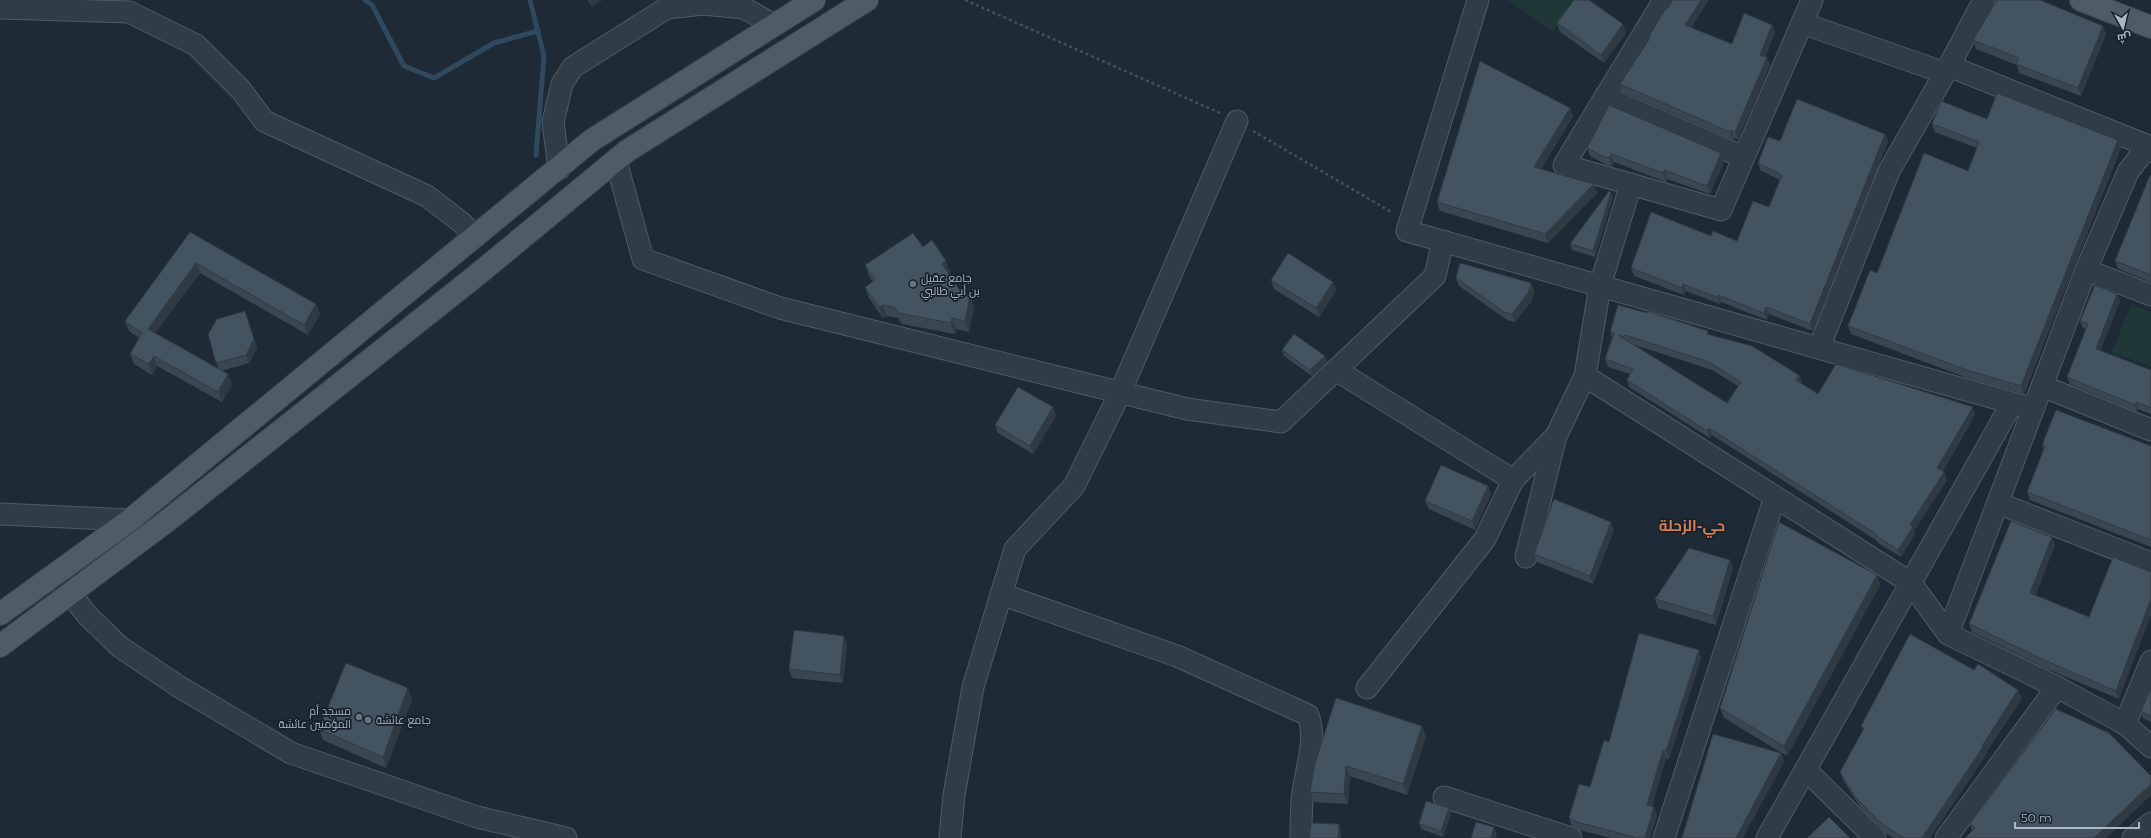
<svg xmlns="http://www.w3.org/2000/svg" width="2151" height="838" viewBox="0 0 2151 838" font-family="Montserrat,Cairo,sans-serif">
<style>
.green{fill:#203737}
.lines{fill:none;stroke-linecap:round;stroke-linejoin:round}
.stream{stroke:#30495e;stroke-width:5}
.minor-casing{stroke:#4f5a65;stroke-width:23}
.major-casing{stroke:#3b4550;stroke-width:24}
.path{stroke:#3d5354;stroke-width:2.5;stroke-dasharray:3 3;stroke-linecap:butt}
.minor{stroke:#313d46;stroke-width:21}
.major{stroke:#4f5c67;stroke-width:22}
.wall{fill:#3a4753;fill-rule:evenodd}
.shaded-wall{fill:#303a43}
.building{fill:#445360;stroke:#303a43;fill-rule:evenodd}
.worship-dot{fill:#6b7280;stroke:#17212b;stroke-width:1.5}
.labels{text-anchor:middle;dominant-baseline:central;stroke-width:3.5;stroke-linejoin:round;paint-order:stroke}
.poi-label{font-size:11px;fill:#abb7c4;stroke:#17212b;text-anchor:start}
.district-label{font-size:15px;font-weight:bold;fill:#d67d54;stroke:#17212b}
</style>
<rect width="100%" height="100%" fill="#1e2b36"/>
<g class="green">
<polygon points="1508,0 1576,0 1553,32"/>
<polygon points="2131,304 2151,312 2151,367 2112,352"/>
</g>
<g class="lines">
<g class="stream">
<polyline points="365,0 372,5 404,66 434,78 494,43 538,31"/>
<polyline points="530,0 544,56 536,155"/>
</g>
<defs>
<g id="minor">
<polyline points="1478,0 1407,231 2033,409"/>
<polyline points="1664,0 1564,165 1721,210 1812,0"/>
<polyline points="0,8 129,12 196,45 241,90 264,121 427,196 462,223 475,237"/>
<polyline points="1802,23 1945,73"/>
<polyline points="1949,66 2151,147"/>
<polyline points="1605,97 1743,157"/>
<polyline points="616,161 643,259 780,308 1187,409 1281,422 1435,276 1443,241"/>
<polyline points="559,169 553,122 562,84 573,67 667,8 703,4 744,8 774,25"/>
<polyline points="2086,270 2151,295"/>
<polyline points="1819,348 1889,171 1949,66 1984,0"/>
<polyline points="1336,370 1513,480"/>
<polyline points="1585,376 1911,583 1948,634 2057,687 2125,724 2151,747"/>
<polyline points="2042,386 2151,430"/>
<polyline points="1998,503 2151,563"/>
<polyline points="0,514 130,520"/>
<polyline points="1526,557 1556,436"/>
<polyline points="55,575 88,616 120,647 178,686 291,753 477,817 566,838"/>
<path d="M1001,594L1177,656L1308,715C1318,743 1304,772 1302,801C1301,813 1301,826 1301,838"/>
<polyline points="1948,634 2086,270 2128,172 2140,156 2151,148"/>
<polyline points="1367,688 1485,539 1513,480 1556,436 1585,376 1600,286 1631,184"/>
<polyline points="2125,724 2151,661"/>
<polyline points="1806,770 1875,838"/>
<polyline points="1444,797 1571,838"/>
<polyline points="950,838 954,795 973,687 1015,549 1074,486 1120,393 1237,121"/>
<polyline points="1664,838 1775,497"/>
<polyline points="1767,838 2012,403"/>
<polyline points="1946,838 2057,687"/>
<polyline points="2133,838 2151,823"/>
</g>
<g id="major">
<polyline points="2081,0 2151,27"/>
<polyline points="0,614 130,520 592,140 814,0"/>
<polyline points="0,646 167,521 477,275 627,151 867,0"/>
</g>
</defs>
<use href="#minor" class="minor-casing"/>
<use href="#major" class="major-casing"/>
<g class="path">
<polyline points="965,0 1220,113"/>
<polyline points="1253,131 1393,213"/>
</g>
<use href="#minor" class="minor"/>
<use href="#major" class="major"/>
</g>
<g class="wall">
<polygon points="588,0 602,0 592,7"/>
<polygon points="1557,23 1626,33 1604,63 1560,32"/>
<polygon points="1772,25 1775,32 1765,57 1770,65 1738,139 1734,138 1733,140 1623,92 1620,84 1650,39 1649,36 1691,28 1732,44"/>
<polygon points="2106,34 2081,96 2019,73 2017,65 1976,49 1973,40"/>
<polygon points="1570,108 1573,116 1541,169 1597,193 1548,243 1440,211 1437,202"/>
<polygon points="1987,119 2118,140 2121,148 2024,394 1970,379 1851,334 1848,326 1877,273 1968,171 1977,148 1935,132 1932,124"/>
<polygon points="1780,141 1888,141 1813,331 1769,314 1767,320 1721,302 1720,304 1686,291 1684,295 1634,276 1631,268 1737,241 1769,207 1780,180 1760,170 1758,163"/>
<polygon points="1587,148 1721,153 1724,162 1710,194 1667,179 1666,182 1614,162 1612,166 1607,165 1590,156"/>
<polygon points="2151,175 2151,282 2118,269 2115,261"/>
<polygon points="1613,197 1595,257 1572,250 1570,244"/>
<polygon points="190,232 320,314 308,335 200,273 155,333 219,369 216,363 245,311 257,348 249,363 221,371 228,374 232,385 222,402 157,366 152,375 134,364 130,354 139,338 129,331 125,321"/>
<polygon points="923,247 950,272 948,273 963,295 970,296 974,307 969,332 956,329 955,334 902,324 898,318 887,316 883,318 869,298 865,287 873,282 869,276 865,265"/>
<polygon points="1456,278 1531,283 1534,291 1531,302 1515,322 1507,320 1459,286"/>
<polygon points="1271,280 1336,290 1319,317 1274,289"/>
<polygon points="2117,294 2120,301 2100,350 2151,370 2151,414 2138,409 2137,412 2070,384 2067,377 2086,329 2083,328 2080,321"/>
<path d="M1610,332L1710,335L1799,375L1802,382L1801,383L1818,394L1975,415L1943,471L1947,480L1914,531L1915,534L1901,557L1878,543L1876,540L1712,435L1710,438L1629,387L1627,380L1630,374L1608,367L1605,359L1612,338ZM1632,344L1712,370L1738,386L1727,403Z"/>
<polygon points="1282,350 1327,362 1312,376 1284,356"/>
<polygon points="1053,407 1056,416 1033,454 998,433 995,425"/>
<polygon points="2042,445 2151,446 2151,547 2030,500 2027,492 2044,450"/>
<polygon points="1488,486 1491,494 1475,530 1429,509 1425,501"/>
<polygon points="1614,530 1593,584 1537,562 1534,554"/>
<polygon points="2055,545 2035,596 2089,617 2119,699 2045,668 1972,632 1969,624"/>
<polygon points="1730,560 1733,568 1716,625 1658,608 1655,599"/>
<polygon points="1877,575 1880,585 1787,756 1724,718 1720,708"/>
<polygon points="847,645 843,683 792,678 789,669"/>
<polygon points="1699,650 1701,658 1669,759 1666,758 1652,807 1654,807 1657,815 1650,838 1611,838 1579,830 1572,826 1569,818 1590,787 1609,742"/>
<polygon points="2151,688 2151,722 2143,718 2141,711"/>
<polygon points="2022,698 1986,753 1986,755 1930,838 1894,838 1885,833 1859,805 1843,780 1840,772 1863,731 1861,726"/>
<polygon points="412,699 386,768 323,740 319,729"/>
<polygon points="1426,736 1407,795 1350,776 1348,804 1314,802 1310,792 1315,763"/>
<polygon points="2151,776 2151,795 2106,838 1972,831 1970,823"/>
<polygon points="1451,814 1443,837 1421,829 1419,824"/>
</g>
<g class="shaded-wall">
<polygon points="590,0 602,0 592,7"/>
<polygon points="1701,0 1709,0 1688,33 1685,25"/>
<polygon points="1623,24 1626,33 1604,63 1601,55"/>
<polygon points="1772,25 1775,32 1763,62 1760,55"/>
<polygon points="2103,26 2106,34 2081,96 2078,88"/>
<polygon points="1767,57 1770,65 1738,139 1735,132"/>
<polygon points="1570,108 1573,116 1537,176 1534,167"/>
<polygon points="1731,130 1734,138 1733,140 1730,132"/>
<polygon points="1885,134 1888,141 1813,331 1810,324"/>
<polygon points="2118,140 2121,148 2024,394 2021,386"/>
<polygon points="1721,153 1724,162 1710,194 1707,186"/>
<polygon points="1611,154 1614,162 1612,166 1609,158"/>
<polygon points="1664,170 1667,179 1666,182 1663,173"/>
<polygon points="1594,184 1597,193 1548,243 1545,234"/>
<polygon points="1611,192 1613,197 1595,257 1593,251"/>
<polygon points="946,261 950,272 946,275 942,264"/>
<polygon points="196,263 200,273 151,339 148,329"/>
<polygon points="1333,282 1336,290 1319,317 1316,308"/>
<polygon points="1531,283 1534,291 1531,302 1515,322 1512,314"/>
<polygon points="1683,284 1686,291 1684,295 1682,288"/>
<polygon points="2117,294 2120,301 2098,356 2096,349"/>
<polygon points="1718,295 1721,302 1720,304 1717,297"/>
<polygon points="970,296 974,307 969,332 965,321"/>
<polygon points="316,304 320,314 308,335 304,325"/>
<polygon points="883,305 887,316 883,318 879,307"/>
<polygon points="1766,307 1769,314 1767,320 1764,313"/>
<polygon points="245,311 257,348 249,363 246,355"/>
<polygon points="952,318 956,329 955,334 951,323"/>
<polygon points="154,356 157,366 152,375 149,364"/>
<polygon points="1325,356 1327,362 1312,376 1310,370"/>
<polygon points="228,374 232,385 222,402 218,392"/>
<polygon points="1799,375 1802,382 1798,387 1796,380"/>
<polygon points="2136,402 2138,409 2137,412 2135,405"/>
<polygon points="1053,407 1056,416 1033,454 1030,446"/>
<polygon points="1973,407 1975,415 1940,476 1937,468"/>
<polygon points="1709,428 1712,435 1710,438 1707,431"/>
<polygon points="1944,472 1947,480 1914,531 1915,534 1901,557 1898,550 1910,525"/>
<polygon points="1488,486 1491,494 1475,530 1472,521"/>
<polygon points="1611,522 1614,530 1593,584 1590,576"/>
<polygon points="2052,537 2055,545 2033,602 2030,593"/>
<polygon points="1730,560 1733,568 1716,625 1713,616"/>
<polygon points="1877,575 1880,585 1787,756 1784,746"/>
<polygon points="2151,599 2151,615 2119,699 2116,691"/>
<polygon points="844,636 847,645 843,683 840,675"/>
<polygon points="1699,650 1701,658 1669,759 1666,751"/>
<polygon points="408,688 412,699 386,768 383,757"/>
<polygon points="2018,690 2022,698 1986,753 1986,755 1930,838 1922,838"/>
<polygon points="1422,726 1426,736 1407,795 1403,784"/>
<polygon points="1663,750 1666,758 1650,813 1647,805"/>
<polygon points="1781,753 1784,762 1743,838 1736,838"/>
<polygon points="1346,766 1350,776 1348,804 1344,794"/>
<polygon points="2151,784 2151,795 2106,838 2094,838"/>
<polygon points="1654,807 1657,815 1650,838 1645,838"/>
<polygon points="1449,808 1451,814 1443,837 1441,831"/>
<polygon points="1339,824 1341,830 1341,838 1338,838"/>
<polygon points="1494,827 1497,835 1496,838 1491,838"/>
</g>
<g class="building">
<polygon points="1574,0 1589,0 1623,24 1601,55 1557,23"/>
<polygon points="1673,0 1701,0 1685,25 1732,44 1744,13 1772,25 1760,55 1767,57 1735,132 1731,130 1730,132 1620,84 1650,38 1649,36 1666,8 1667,9"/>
<polygon points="1997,0 2040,0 2103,26 2078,88 2016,64 2019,58 1973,40"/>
<polygon points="1480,61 1570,108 1534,167 1594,184 1545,234 1437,202"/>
<polygon points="1997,93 2118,140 2021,386 1967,370 1848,326 1870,270 1877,273 1924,153 1968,171 1979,142 1932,124 1941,101 1987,119"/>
<polygon points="1797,99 1885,134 1810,324 1766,307 1764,313 1718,295 1717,297 1683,284 1682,288 1631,268 1651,212 1711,236 1713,231 1737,241 1753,201 1769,207 1782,175 1758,163 1768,137 1780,141"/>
<polygon points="1609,105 1721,153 1707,186 1664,170 1663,173 1611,154 1609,158 1604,157 1587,148"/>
<polygon points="2150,175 2151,175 2151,275 2115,261"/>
<polygon points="1609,191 1611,192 1593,251 1570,244"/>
<polygon points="190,232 316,304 304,325 196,263 148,329 228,374 218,392 154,356 149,364 130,354 142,333 125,321"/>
<polygon points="913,233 923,247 932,240 946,261 942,264 963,295 970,296 965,321 952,318 951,323 898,313 894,307 883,305 879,307 865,287 875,280 865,265"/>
<polygon points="1288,253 1333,282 1316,308 1271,280"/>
<polygon points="1460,263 1531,283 1528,293 1512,314 1504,312 1456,278"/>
<polygon points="2095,285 2117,294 2096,349 2151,370 2151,408 2136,402 2135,405 2067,377 2088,324 2080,321"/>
<path d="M1618,305L1647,313V311L1708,331L1707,334L1752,346L1799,375L1796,380L1818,394L1836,364L1973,407L1937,468L1944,472L1910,525L1913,527L1898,550L1875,535L1876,534L1709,428L1707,431L1627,380L1633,369L1605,359L1614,333L1610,332ZM1618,335L1624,337L1625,335L1709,362L1741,382L1727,403Z"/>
<polygon points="245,311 254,339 246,355 216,363 208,334 217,319"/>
<polygon points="1294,334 1325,356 1310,370 1282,350"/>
<polygon points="1018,387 1053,407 1030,446 995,425"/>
<polygon points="2056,410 2151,446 2151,540 2027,492 2045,446 2042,445"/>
<polygon points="1441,465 1488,486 1472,521 1425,501"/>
<polygon points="1554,499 1611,522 1590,576 1534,554"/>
<polygon points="2011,521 2052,537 2030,593 2089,617 2113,557 2151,572 2151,599 2116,691 2042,659 1969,624"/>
<polygon points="1779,522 1877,575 1784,746 1720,708"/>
<polygon points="1689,548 1730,560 1713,616 1655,599"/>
<polygon points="794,630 844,636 840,675 789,669"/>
<polygon points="1639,633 1699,650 1666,751 1663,750 1647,805 1654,807 1645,838 1638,838 1577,822 1569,818 1579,784 1590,787 1604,740 1609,742"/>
<polygon points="1910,634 1974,670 1978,664 2018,690 1982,746 1983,747 1922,838 1904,838 1882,824 1855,797 1840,772 1864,728 1861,726"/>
<polygon points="346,663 408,688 383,757 319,729"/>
<polygon points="2151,688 2151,717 2141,711"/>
<polygon points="1336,698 1422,726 1403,784 1346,766 1344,794 1310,792 1315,763"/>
<polygon points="2056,709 2109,733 2151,776 2151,784 2094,838 1965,838 1975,828 1970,823"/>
<polygon points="1713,734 1781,753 1736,838 1682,838"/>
<polygon points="1426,801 1449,808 1441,831 1419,824"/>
<polygon points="1829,817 1850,838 1807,838"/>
<polygon points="1476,822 1494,827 1491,838 1471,838"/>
<polygon points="1311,823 1339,824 1338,838 1309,838"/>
</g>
<g class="worship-dot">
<circle cx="913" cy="284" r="4"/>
<circle cx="359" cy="717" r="4"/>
<circle cx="368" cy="720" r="4"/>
</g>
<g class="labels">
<g class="poi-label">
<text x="921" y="278">جامع عقيل<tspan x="921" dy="13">بن أبي طالبي</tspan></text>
<text x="351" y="711" text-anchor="end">مسجد أم<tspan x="351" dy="13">المؤمنين عائشة</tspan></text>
<text x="376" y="720">جامع عائشة</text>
</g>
<g class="district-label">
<text x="1692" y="525">حي-الزحلة</text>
</g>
</g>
<g transform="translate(2123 28) rotate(172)" stroke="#17212b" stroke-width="3" paint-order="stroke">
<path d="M0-3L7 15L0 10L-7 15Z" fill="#abb7c4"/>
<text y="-6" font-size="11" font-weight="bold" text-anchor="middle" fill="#abb7c4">ش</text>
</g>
<path d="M2015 822v6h124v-6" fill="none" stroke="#abb7c4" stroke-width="2"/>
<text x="2021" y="822" font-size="12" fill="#abb7c4" stroke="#17212b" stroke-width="3" paint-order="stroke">50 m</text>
</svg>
